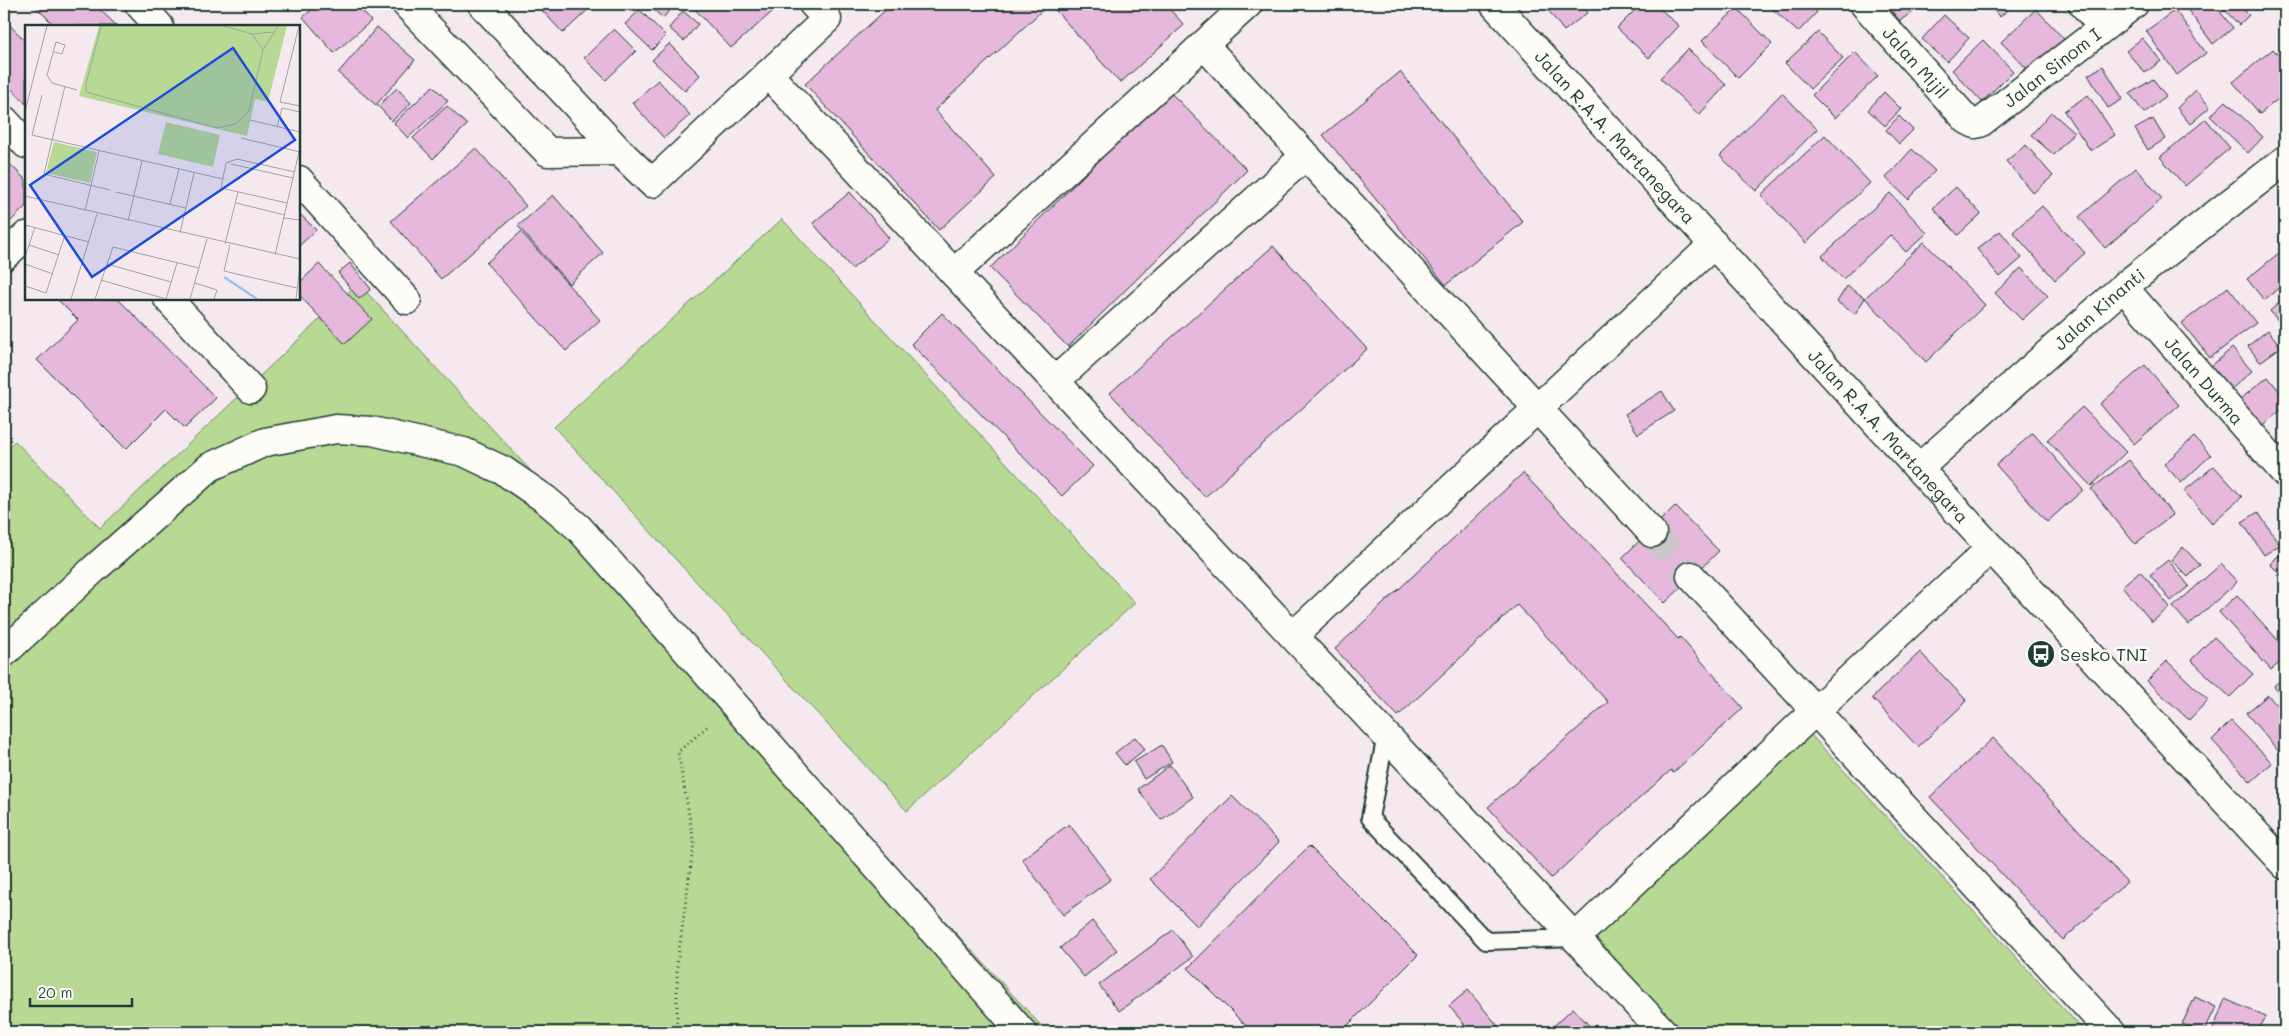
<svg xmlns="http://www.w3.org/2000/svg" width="2289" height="1036" viewBox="0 0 2289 1036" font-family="Mali,sans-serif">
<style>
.green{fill:#b7d993;stroke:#6b8b64}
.building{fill:#e5b8dc;stroke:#1f3d34}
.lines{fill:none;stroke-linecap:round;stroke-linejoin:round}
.street-tunnel{stroke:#cbc6ca;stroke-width:28;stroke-dasharray:28 14;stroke-linecap:butt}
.lane-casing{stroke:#1f3d34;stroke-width:20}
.street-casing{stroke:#1f3d34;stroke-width:31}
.secondary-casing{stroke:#1f3d34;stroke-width:31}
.path{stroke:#1f3d34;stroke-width:3;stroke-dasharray:1 4;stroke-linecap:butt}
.lane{stroke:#fdfcf7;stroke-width:16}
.street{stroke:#fdfcf7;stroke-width:28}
.secondary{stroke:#fdfcf7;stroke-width:28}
.labels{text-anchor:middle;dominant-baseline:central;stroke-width:5;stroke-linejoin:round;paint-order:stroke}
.street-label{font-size:18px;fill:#1f3d34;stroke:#fdfcf7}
.poi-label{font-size:18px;fill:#1f3d34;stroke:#fdfcf7;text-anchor:start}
.inset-river{fill:none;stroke:#95c6f1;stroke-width:2.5}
.inset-road{fill:none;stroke:#a0a4a4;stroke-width:1}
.view{fill:#1d4ed8;fill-opacity:0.15;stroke:#1d4ed8;stroke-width:2.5}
.inset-edge{fill:none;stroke:#1f3d34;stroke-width:2.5}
</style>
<rect width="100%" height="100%" fill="#f6e8ef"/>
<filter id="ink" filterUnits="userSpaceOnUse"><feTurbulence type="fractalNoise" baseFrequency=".02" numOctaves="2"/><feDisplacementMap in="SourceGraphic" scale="10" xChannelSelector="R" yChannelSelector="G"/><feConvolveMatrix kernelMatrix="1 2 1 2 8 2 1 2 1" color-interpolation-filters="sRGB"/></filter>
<g filter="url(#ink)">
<g class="green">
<polygon points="782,219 1135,603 907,811 554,427"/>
<polygon points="358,283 1047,1032 4,1032 4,451 15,441 100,528"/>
<polygon points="1811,735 2085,1032 1678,1032 1592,940"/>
</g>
<g class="building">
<polygon points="33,4 94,4 117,26 55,26"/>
<polygon points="319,4 356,4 371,21 334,53 303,17"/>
<polygon points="540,4 590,4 592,6 563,33 538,6"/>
<polygon points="647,4 675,4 663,18"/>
<polygon points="690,4 777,4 779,6 731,48"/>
<polygon points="892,4 1049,4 935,110 996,178 939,230 805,84"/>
<polygon points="1050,4 1165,4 1184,25 1120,83"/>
<polygon points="1555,4 1581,4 1588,12 1564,31 1548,10"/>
<polygon points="1641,4 1655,4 1679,26 1649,58 1617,28"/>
<polygon points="1767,4 1808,4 1817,12 1798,32"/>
<polygon points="1886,4 1922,4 1900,21"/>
<polygon points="1987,4 2014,4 2000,17"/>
<polygon points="2194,4 2214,4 2233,28 2213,44 2187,9"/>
<polygon points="2219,4 2238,4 2249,15 2239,25"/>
<polygon points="1737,8 1772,44 1738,78 1702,41"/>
<polygon points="2036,9 2064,39 2030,72 2001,42"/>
<polygon points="640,10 666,36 652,50 625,24"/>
<polygon points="2175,10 2206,53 2177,75 2146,31"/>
<polygon points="683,11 698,24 684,41 669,28"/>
<polygon points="1944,15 1969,38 1947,62 1922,39"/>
<polygon points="4,19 26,42 26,104 4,81"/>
<polygon points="377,27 415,60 376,105 338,73"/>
<polygon points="614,29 636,51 606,80 584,58"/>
<polygon points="1818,32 1843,58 1810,89 1785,63"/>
<polygon points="2142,38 2161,61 2145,73 2126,51"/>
<polygon points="1983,40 2013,71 1982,102 1952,70"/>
<polygon points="669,44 700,75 685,91 652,60"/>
<polygon points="1688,49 1726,85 1699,115 1660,78"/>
<polygon points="2273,49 2285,63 2285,93 2260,114 2233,82"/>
<polygon points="1855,52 1878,76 1835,118 1812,95"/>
<polygon points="2103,66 2123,99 2108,108 2088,75"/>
<polygon points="1400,72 1523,222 1446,285 1323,135"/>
<polygon points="2153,79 2166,96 2144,113 2130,94"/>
<polygon points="658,80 690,115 664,138 632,103"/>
<polygon points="433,86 448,101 408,138 394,123"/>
<polygon points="397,88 411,103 392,121 378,106"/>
<polygon points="2196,90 2210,107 2190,124 2177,108"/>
<polygon points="1169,91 1247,170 1068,347 990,268"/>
<polygon points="1884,92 1901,109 1885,126 1868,110"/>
<polygon points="1782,93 1817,129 1756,191 1720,156"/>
<polygon points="2088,95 2115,135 2091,151 2064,111"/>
<polygon points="2226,101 2263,137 2248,153 2210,116"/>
<polygon points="447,106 467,125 433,159 413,138"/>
<polygon points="2051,112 2074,132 2054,155 2031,135"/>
<polygon points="1899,116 1913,130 1899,144 1886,130"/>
<polygon points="2153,119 2165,139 2148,150 2135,129"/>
<polygon points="2206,119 2230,148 2185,186 2160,157"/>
<polygon points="1825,135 1870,183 1806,243 1761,195"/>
<polygon points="2026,145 2053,176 2033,193 2006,161"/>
<polygon points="476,148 526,206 441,279 391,221"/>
<polygon points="1912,149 1935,171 1908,199 1886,178"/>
<polygon points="4,158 26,180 26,206 8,224 4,219"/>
<polygon points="2136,168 2162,199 2105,248 2079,217"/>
<polygon points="1956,187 1981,214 1958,235 1933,208"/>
<polygon points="850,192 889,238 852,269 813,223"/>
<polygon points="1890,193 1927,233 1906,252 1890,235 1843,279 1822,256"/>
<polygon points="553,195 603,253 569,284 518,226"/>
<polygon points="2042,206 2085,253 2055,280 2013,232"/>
<polygon points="299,213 316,230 299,246"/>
<polygon points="2000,231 2022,258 2000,277 1977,249"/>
<polygon points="521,232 600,320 566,351 486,263"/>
<polygon points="1924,242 1985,305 1926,362 1865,298"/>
<polygon points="1273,246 1367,349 1205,497 1110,393"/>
<polygon points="2285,248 2285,283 2264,300 2247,279"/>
<polygon points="350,263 371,289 359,299 338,273"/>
<polygon points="319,264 372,319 345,344 299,295 299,283"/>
<polygon points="2021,268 2048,296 2022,320 1995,293"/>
<polygon points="1847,286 1865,298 1855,314 1837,302"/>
<polygon points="2228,287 2256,323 2210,358 2182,323"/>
<polygon points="2285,297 2285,329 2270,311"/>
<polygon points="57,299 118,299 216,398 185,428 166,409 126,449 37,360 78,320"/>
<polygon points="942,313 1093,466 1062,496 911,344"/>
<polygon points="2268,330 2281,347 2260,362 2248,346"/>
<polygon points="2232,348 2252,371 2228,392 2208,369"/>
<polygon points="2145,365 2179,405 2134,444 2100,404"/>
<polygon points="2268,377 2285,398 2285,407 2260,427 2239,400"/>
<polygon points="1662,391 1674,411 1638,434 1625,414"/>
<polygon points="2082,407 2126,452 2091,486 2047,440"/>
<polygon points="2033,433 2083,490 2047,522 1996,465"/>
<polygon points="2194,437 2211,455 2181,483 2164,464"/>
<polygon points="2129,460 2173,515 2135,544 2091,489"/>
<polygon points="2214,466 2242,497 2212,523 2184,491"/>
<polygon points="1523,473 1678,639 1680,637 1743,708 1673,773 1671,770 1551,878 1488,807 1608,702 1517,605 1398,716 1335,649"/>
<polygon points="1675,506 1719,551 1665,603 1622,558"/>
<polygon points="2258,512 2280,545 2264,555 2242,522"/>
<polygon points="2183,547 2200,565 2188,577 2171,560"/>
<polygon points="2285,549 2285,579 2270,564"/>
<polygon points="2168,560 2189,586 2171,601 2150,575"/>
<polygon points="2221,564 2237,582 2189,625 2173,607"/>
<polygon points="2140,571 2170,607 2152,622 2122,586"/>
<polygon points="2237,595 2285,648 2285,658 2271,670 2219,612"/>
<polygon points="2214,637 2253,674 2230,697 2191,660"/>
<polygon points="1920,652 1967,701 1918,747 1872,698"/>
<polygon points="2167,661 2208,700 2189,720 2147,681"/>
<polygon points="2285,675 2285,698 2274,686"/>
<polygon points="2268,695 2285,716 2285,759 2246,713"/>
<polygon points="2231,721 2272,763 2251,782 2212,740"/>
<polygon points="1135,737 1145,749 1125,765 1115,753"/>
<polygon points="1993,738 2127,882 2063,940 1930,797"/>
<polygon points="1162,745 1172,762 1144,779 1134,762"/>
<polygon points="1170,765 1193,797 1161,820 1138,789"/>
<polygon points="1232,796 1279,842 1197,926 1150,879"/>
<polygon points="1069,824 1111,879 1063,915 1022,859"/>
<polygon points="1309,846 1418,955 1341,1032 1252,1032 1188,968"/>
<polygon points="1092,921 1117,950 1084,977 1060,948"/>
<polygon points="1173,930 1193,957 1119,1011 1099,985"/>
<polygon points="1468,990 1503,1032 1471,1032 1449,1006"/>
<polygon points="2195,997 2216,1007 2204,1032 2182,1024"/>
<polygon points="2225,999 2266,1017 2257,1032 2212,1032"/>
<polygon points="1573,1008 1595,1032 1547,1032"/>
</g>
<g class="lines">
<polyline class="street-tunnel" points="1652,533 1691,576"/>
<defs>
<polyline id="lane" points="1386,735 1370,818 1486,941 1575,938"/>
<g id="street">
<polyline points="139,4 159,26"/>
<polyline points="406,4 548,152 619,151"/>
<polyline points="482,4 619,151 652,183 827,19 813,4"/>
<path id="s1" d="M1864,4L1967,120L1975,124L1980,123L2134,4"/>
<polyline points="2083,4 2103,27"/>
<polyline points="1204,45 1652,533"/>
<polyline points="768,74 1663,1032"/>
<polyline points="4,120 26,144"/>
<polyline points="299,180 407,300"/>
<polyline points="4,256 26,236"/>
<polyline points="954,273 1248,4"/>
<path id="s2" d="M2123,287L2285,473"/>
<polyline points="168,299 251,389"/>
<polyline points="1055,381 1306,155"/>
<path id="s3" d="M1920,467L2123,287L2285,160"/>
<polyline points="1691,576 2111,1032"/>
<polyline points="1293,636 1714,244"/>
<polyline points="4,653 94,569 210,467 265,442 336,429 372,431 464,452 504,471 545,499 579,528 1022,1032"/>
<polyline points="1575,938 1816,710 1991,548"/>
</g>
<g id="secondary">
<path id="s4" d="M1494,4L1991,548L2285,865"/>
</g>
</defs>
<use href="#lane" class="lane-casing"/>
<use href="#street" class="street-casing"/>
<use href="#secondary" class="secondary-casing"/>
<polyline class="path" points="677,1032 677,965 694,843 678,752 709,725"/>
<use href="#lane" class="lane"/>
<use href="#street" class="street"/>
<use href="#secondary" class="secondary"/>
</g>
</g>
<defs>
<symbol id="bus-disc" viewBox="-11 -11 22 22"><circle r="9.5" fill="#1f3d34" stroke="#fdfcf7"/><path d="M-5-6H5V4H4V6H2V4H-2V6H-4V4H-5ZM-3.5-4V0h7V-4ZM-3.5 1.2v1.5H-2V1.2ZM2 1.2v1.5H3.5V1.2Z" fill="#fff"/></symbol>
</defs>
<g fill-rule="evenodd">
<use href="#bus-disc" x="2025" y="638" width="32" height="32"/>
</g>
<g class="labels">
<g class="street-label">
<text stroke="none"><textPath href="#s1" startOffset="78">Jalan Mijil</textPath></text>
<text stroke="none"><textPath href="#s1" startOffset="260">Jalan Sinom I</textPath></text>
<text stroke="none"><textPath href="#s4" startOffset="180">Jalan R.A.A. Martanegara</textPath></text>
<text stroke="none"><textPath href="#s3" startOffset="239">Jalan Kinanti</textPath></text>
<text stroke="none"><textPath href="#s2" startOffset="124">Jalan Durma</textPath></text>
<text stroke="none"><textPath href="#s4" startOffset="585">Jalan R.A.A. Martanegara</textPath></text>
</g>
<g class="poi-label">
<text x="2060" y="654">Sesko TNI</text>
</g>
</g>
<g transform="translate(25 25)">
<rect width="275" height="275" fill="#f6e8ef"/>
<path d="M74,1H262L243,77L230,74L222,111L54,71ZM141,97L195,110L188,142L133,129ZM29,117L72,127L65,158L21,148Z" fill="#b7d993"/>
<path class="inset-river" d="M199,252L232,274"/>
<path class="inset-road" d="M76,1L61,59V67L192,103L211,99L224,86L238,25L253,1M199,1L227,9L238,25M274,1L255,77L275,81M227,9L248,7M29,27L37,29L40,20L31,17L22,50L27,58L52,65M40,61L19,149L85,165M17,70L7,110L198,154M0,86L22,1M225,95L275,107M252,102L257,83L275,87M216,113L275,127M206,139L268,153M91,167L161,183M0,171L275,234M211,178L260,190M262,178L196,163L201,138L212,134L270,147M145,179L154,144M60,186L74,126M259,193L275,195M103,196L117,136M0,200L64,217M155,208L169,148M200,219L213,167M4,220L34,230M205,220L199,246L272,263M250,230L275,123M0,232L10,202M0,239L28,249M82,239L146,257M76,255L141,274M170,258L192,265L189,274M0,261L21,268L40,210M46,274L72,189M70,274L88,222L174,243M141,274L152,238M165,274L182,214M271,274L275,242"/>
<path class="view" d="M208,23L270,115L67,252L5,160Z"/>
<rect width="275" height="275" class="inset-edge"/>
</g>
<rect width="2289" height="1036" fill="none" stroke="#fdfcf7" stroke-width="20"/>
<rect x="10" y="10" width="2269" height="1016" fill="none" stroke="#1f3d34" stroke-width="2" filter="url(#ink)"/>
<path d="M30 998v8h102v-8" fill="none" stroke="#1f3d34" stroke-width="2.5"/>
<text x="38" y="998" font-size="15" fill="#1f3d34" stroke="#fdfcf7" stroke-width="4" paint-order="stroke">20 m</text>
</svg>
